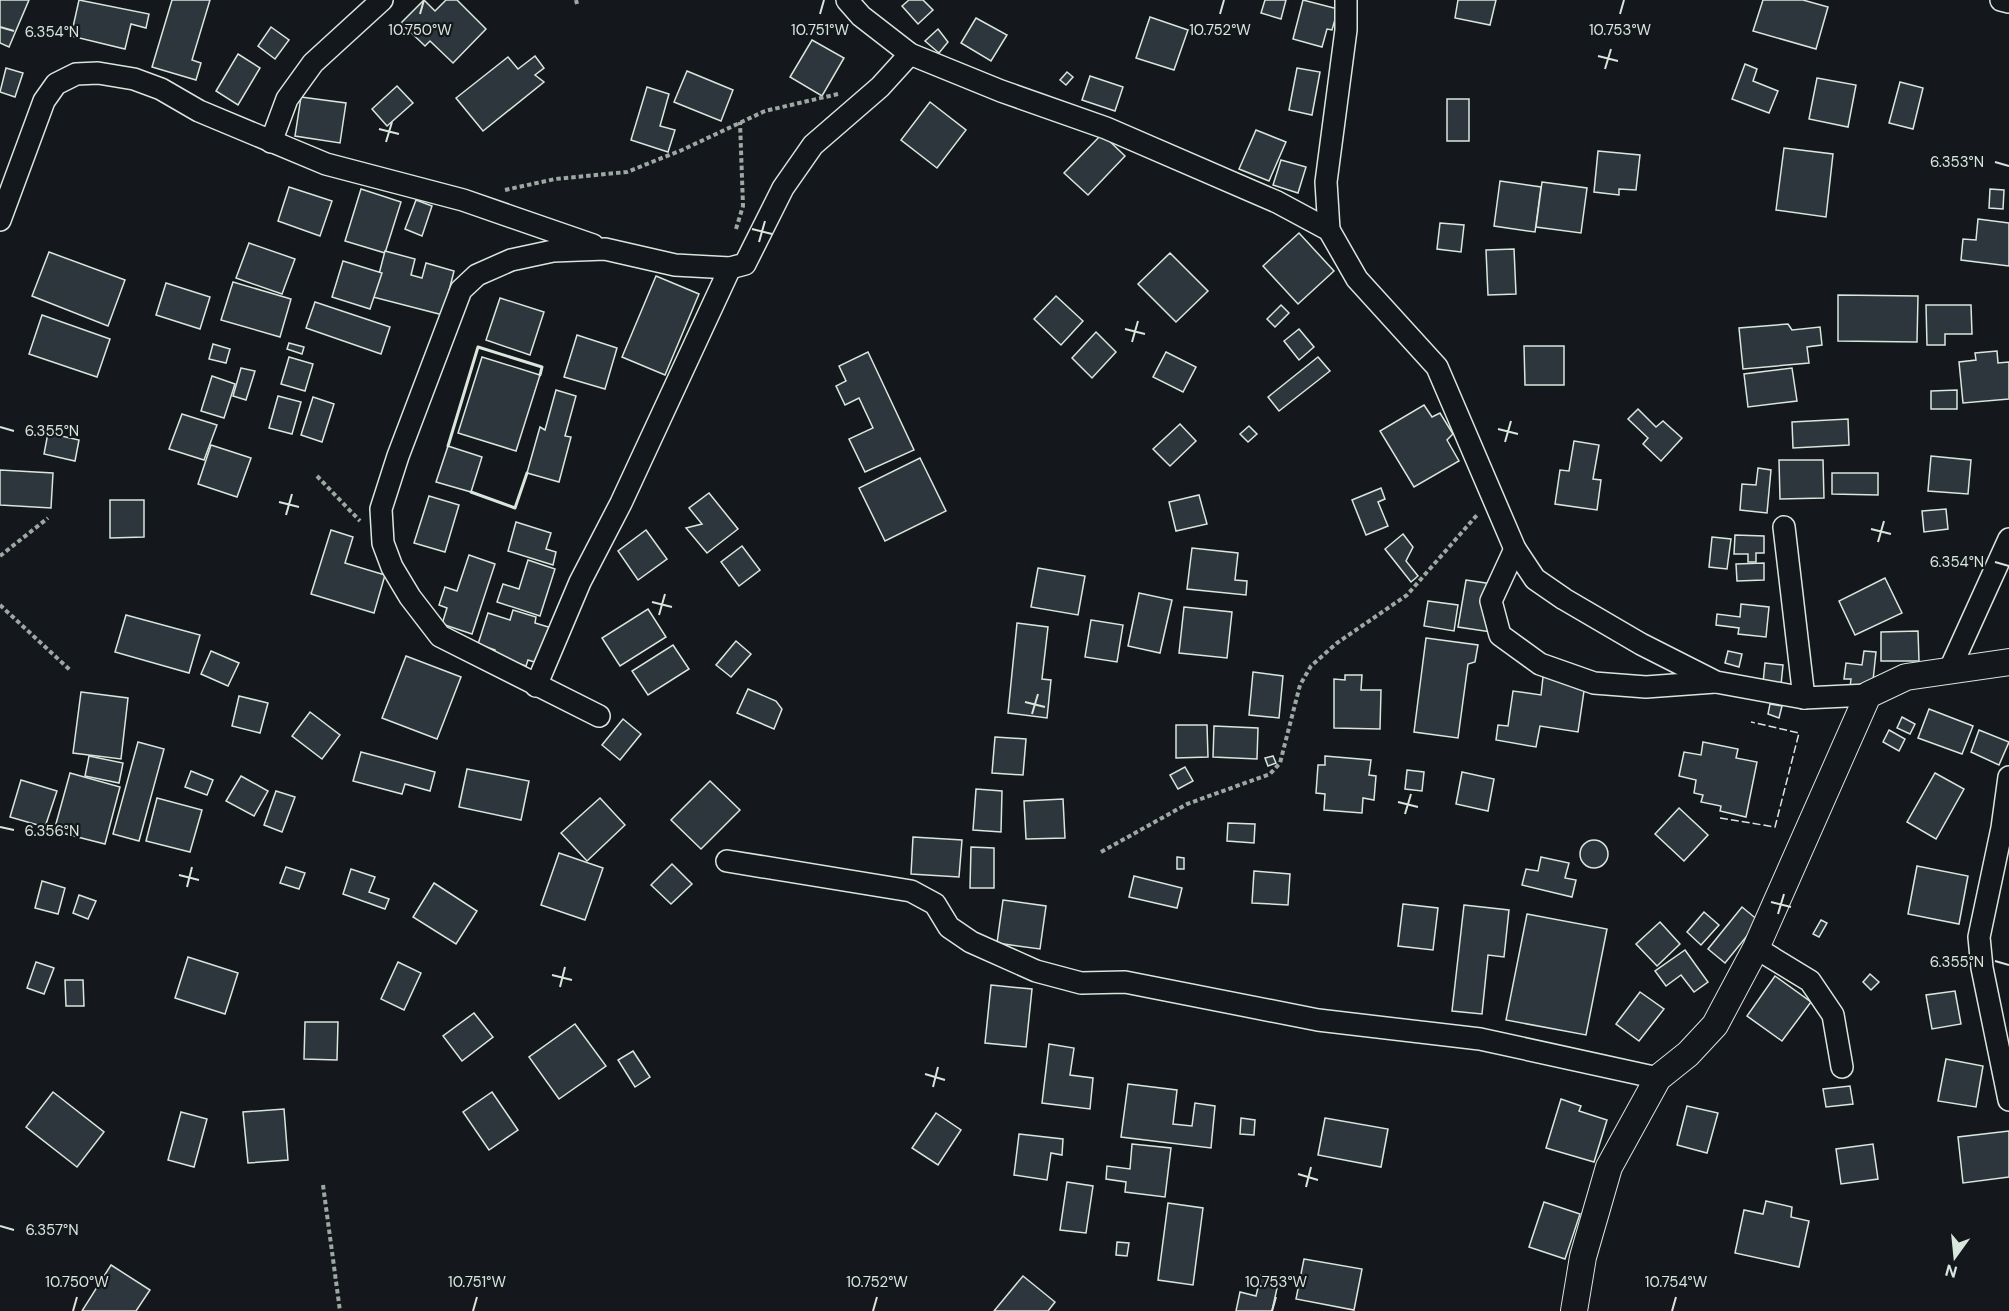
<svg xmlns="http://www.w3.org/2000/svg" width="2009" height="1311" viewBox="0 0 2009 1311" font-family="'DM Sans',sans-serif">
<style>
.building{fill:#2c363c;stroke:#d8e6dc;stroke-width:1.5}
.lines{fill:none;stroke-linecap:round;stroke-linejoin:round}
.minor-casing{stroke:#d8e6dc;stroke-width:24}
.tertiary-casing{stroke:#d8e6dc;stroke-width:28}
.path{stroke:#9da8a2;stroke-width:4;stroke-dasharray:4.5 3;stroke-linecap:butt}
.minor{stroke:#14181c;stroke-width:21}
.tertiary{stroke:#14181c;stroke-width:26}
.fence{stroke:#d8e6dc;stroke-width:1.5;stroke-dasharray:8 3;stroke-linecap:butt}
.wall{stroke:#d8e6dc;stroke-width:3}
.ticks{fill:none;stroke:#d8e6dc;stroke-width:2}
.ticks-label{font-size:15px;text-anchor:middle;fill:#d8e6dc;stroke:#14181c;stroke-width:4.5;stroke-linejoin:round;paint-order:stroke}
</style>
<rect width="100%" height="100%" fill="#14181c"/>
<g class="building">
<polygon points="0,0 29,0 9,47 0,43"/>
<polygon points="79,0 149,14 146,28 131,24 125,49 71,36"/>
<polygon points="172,0 210,0 192,60 201,63 196,80 152,67"/>
<polygon points="424,0 435,11 446,0 457,0 486,29 453,63 430,41 425,46 401,23"/>
<polygon points="909,0 923,0 933,10 918,24 902,6"/>
<polygon points="1265,0 1286,0 1281,19 1261,13"/>
<polygon points="1303,0 1338,9 1332,30 1327,29 1322,47 1293,39"/>
<polygon points="1458,0 1496,0 1490,25 1455,18"/>
<polygon points="1763,0 1803,0 1828,7 1816,49 1753,31"/>
<polygon points="1150,17 1188,30 1174,70 1136,58"/>
<polygon points="976,18 1007,35 991,61 961,43"/>
<polygon points="271,27 289,40 275,59 258,46"/>
<polygon points="938,29 948,42 939,53 925,41"/>
<polygon points="812,40 844,58 822,96 790,77"/>
<polygon points="238,54 260,68 238,105 216,91"/>
<polygon points="535,56 544,68 535,75 544,82 483,131 456,98 508,57 518,69"/>
<polygon points="1745,64 1757,69 1753,81 1778,91 1769,113 1732,99"/>
<polygon points="6,68 23,73 15,97 0,92"/>
<polygon points="1297,68 1320,72 1312,115 1289,110"/>
<polygon points="687,71 733,90 721,121 674,102"/>
<polygon points="1067,72 1073,77 1066,85 1060,80"/>
<polygon points="1090,76 1123,87 1115,111 1082,100"/>
<polygon points="1817,78 1856,85 1848,127 1809,119"/>
<polygon points="1900,82 1923,88 1913,129 1889,123"/>
<polygon points="397,86 413,103 387,126 372,109"/>
<polygon points="647,87 669,94 660,126 675,130 668,152 631,140"/>
<polygon points="301,97 346,103 340,143 295,136"/>
<rect x="1447" y="99" width="22" height="42"/>
<polygon points="930,102 966,130 937,168 901,140"/>
<polygon points="1256,130 1286,142 1269,181 1239,169"/>
<polygon points="1102,134 1125,156 1088,195 1064,173"/>
<polygon points="1784,148 1833,154 1826,217 1776,210"/>
<polygon points="1598,151 1640,155 1636,190 1619,189 1619,195 1594,192"/>
<polygon points="1281,160 1306,167 1298,193 1273,185"/>
<polygon points="1500,181 1541,187 1535,232 1494,226"/>
<polygon points="1542,182 1587,188 1581,233 1536,227"/>
<polygon points="289,187 332,201 320,236 278,221"/>
<polygon points="361,189 401,202 385,253 345,241"/>
<polygon points="1990,189 2004,190 2003,209 1989,208"/>
<polygon points="416,200 432,206 422,236 405,229"/>
<polygon points="1978,219 2009,223 2009,266 1961,260 1963,239 1976,240"/>
<polygon points="1440,223 1464,225 1461,252 1437,249"/>
<polygon points="1299,233 1334,271 1298,304 1263,266"/>
<polygon points="249,243 295,259 282,294 236,278"/>
<polygon points="1514,249 1516,294 1488,295 1486,250"/>
<polygon points="385,251 415,259 411,275 422,278 426,263 454,271 443,315 373,297"/>
<polygon points="49,252 125,280 108,326 32,296"/>
<polygon points="1170,253 1208,291 1176,322 1138,284"/>
<polygon points="343,261 382,273 370,309 332,297"/>
<polygon points="656,276 699,294 665,375 622,357"/>
<polygon points="233,282 291,299 280,337 221,320"/>
<polygon points="166,283 210,297 200,329 156,315"/>
<polygon points="1838,295 1918,296 1917,342 1838,341"/>
<polygon points="1056,296 1083,321 1061,345 1034,319"/>
<polygon points="500,298 544,312 530,355 486,340"/>
<polygon points="315,302 390,327 381,354 306,328"/>
<polygon points="1281,305 1289,313 1275,327 1267,319"/>
<polygon points="1926,305 1971,305 1972,334 1945,334 1945,345 1927,345"/>
<polygon points="42,315 110,339 97,377 29,354"/>
<polygon points="1788,324 1792,330 1820,327 1822,345 1807,347 1809,363 1743,369 1739,328"/>
<polygon points="1299,329 1314,347 1299,360 1284,341"/>
<polygon points="1096,332 1116,352 1092,378 1072,358"/>
<polygon points="577,335 617,348 605,389 564,377"/>
<polygon points="289,343 304,347 302,354 287,349"/>
<polygon points="213,344 230,349 226,363 209,359"/>
<polygon points="1524,346 1564,346 1564,385 1525,385"/>
<polygon points="1997,351 1998,363 2009,362 2009,399 1963,403 1959,362 1976,360 1975,353"/>
<polygon points="868,352 914,450 865,472 849,439 873,428 859,398 845,405 836,386 846,381 839,366"/>
<polygon points="1166,352 1196,367 1183,392 1153,377"/>
<polygon points="289,357 313,364 305,391 281,384"/>
<polygon points="482,357 540,375 516,451 458,433"/>
<polygon points="1318,357 1330,371 1279,411 1268,397"/>
<polygon points="241,368 255,371 246,400 233,396"/>
<polygon points="1792,368 1797,401 1748,407 1744,374"/>
<polygon points="212,376 235,384 224,418 201,411"/>
<polygon points="556,390 576,396 565,436 571,437 559,482 527,473 540,427 545,430"/>
<polygon points="1957,390 1957,409 1931,409 1931,391"/>
<polygon points="278,396 301,402 292,434 269,428"/>
<polygon points="313,397 334,404 322,442 301,435"/>
<polygon points="1424,405 1432,417 1440,413 1453,434 1447,440 1459,461 1414,487 1380,431"/>
<polygon points="1638,409 1656,427 1663,421 1682,438 1661,461 1643,444 1648,438 1628,419"/>
<polygon points="182,414 217,425 204,460 169,449"/>
<polygon points="1848,419 1849,445 1793,448 1792,422"/>
<polygon points="1180,424 1196,441 1170,466 1153,449"/>
<polygon points="1249,426 1257,434 1248,442 1240,434"/>
<polygon points="48,433 79,440 75,461 44,454"/>
<polygon points="1574,441 1599,445 1593,479 1601,480 1597,510 1555,504 1560,470 1569,471"/>
<polygon points="211,445 251,458 237,497 198,484"/>
<polygon points="448,446 482,457 471,492 436,482"/>
<polygon points="1931,456 1971,460 1968,494 1928,491"/>
<polygon points="920,458 946,511 885,541 859,488"/>
<polygon points="1779,460 1823,460 1824,498 1780,499"/>
<polygon points="1758,468 1771,470 1767,513 1740,510 1742,484 1756,485"/>
<polygon points="0,470 53,473 51,508 0,505"/>
<polygon points="1832,473 1878,473 1878,495 1832,494"/>
<polygon points="1381,488 1385,499 1378,502 1388,526 1366,535 1352,500"/>
<polygon points="709,493 738,529 707,553 686,528 702,524 689,508"/>
<polygon points="1199,495 1207,524 1176,531 1169,502"/>
<polygon points="429,496 459,505 445,552 414,543"/>
<polygon points="110,500 144,500 144,537 110,538"/>
<polygon points="1946,509 1948,529 1924,532 1922,511"/>
<polygon points="516,522 551,533 546,549 556,552 553,565 508,551"/>
<polygon points="331,530 353,537 345,563 385,575 374,613 311,594"/>
<polygon points="646,530 667,559 638,580 618,551"/>
<polygon points="1403,534 1413,547 1406,561 1418,576 1411,582 1385,549"/>
<polygon points="1735,535 1764,536 1764,553 1756,553 1756,562 1748,562 1748,554 1734,554"/>
<polygon points="1712,537 1731,539 1727,569 1709,567"/>
<polygon points="742,546 760,570 739,586 721,562"/>
<polygon points="1192,548 1238,553 1235,580 1247,581 1246,595 1187,589"/>
<polygon points="469,555 495,564 472,634 442,624 447,608 439,605 445,587 457,591"/>
<polygon points="528,560 555,569 540,616 497,602 503,584 519,589"/>
<polygon points="1764,563 1764,580 1737,581 1736,564"/>
<polygon points="1038,568 1085,576 1078,615 1031,607"/>
<polygon points="1885,578 1902,613 1855,635 1839,601"/>
<polygon points="1466,580 1499,585 1491,632 1458,627"/>
<polygon points="1139,593 1172,600 1160,653 1128,646"/>
<polygon points="1428,601 1458,605 1454,631 1424,626"/>
<polygon points="1741,604 1769,607 1766,637 1738,634 1739,628 1716,625 1717,614 1740,617"/>
<polygon points="1184,607 1232,612 1227,658 1179,653"/>
<polygon points="648,609 666,637 620,666 602,638"/>
<polygon points="513,610 536,617 535,623 555,629 544,665 528,660 526,666 493,655 495,650 478,644 488,613 510,620"/>
<polygon points="126,615 200,635 189,673 115,652"/>
<polygon points="1091,620 1123,625 1117,662 1085,657"/>
<polygon points="1017,623 1048,627 1042,679 1051,680 1047,718 1008,713"/>
<polygon points="1918,631 1919,661 1881,661 1881,632"/>
<polygon points="1426,638 1478,645 1475,662 1468,664 1458,738 1414,732"/>
<polygon points="736,641 751,654 731,677 716,665"/>
<polygon points="673,645 689,669 648,695 632,671"/>
<polygon points="211,651 239,663 228,686 201,674"/>
<polygon points="1728,651 1742,654 1739,667 1725,663"/>
<polygon points="1864,651 1876,652 1872,690 1850,687 1851,679 1844,679 1846,663 1862,665"/>
<polygon points="406,656 461,677 437,739 382,718"/>
<polygon points="1765,663 1783,665 1781,685 1763,683"/>
<polygon points="1253,672 1283,676 1279,718 1249,715"/>
<polygon points="1345,675 1362,675 1361,690 1381,690 1380,729 1334,728 1334,679 1345,680"/>
<polygon points="1543,677 1585,684 1578,732 1540,726 1536,747 1496,740 1498,725 1508,726 1513,691 1541,695"/>
<polygon points="748,689 776,701 782,709 774,729 737,713"/>
<polygon points="81,692 128,698 121,759 73,753"/>
<polygon points="239,696 268,703 260,733 232,726"/>
<polygon points="1770,704 1782,706 1779,718 1768,714"/>
<polygon points="1929,709 1973,726 1962,754 1918,738"/>
<polygon points="310,712 340,735 322,759 292,736"/>
<polygon points="1902,717 1915,724 1910,734 1897,728"/>
<polygon points="623,719 641,734 620,760 602,745"/>
<polygon points="1176,725 1207,725 1208,757 1176,758"/>
<polygon points="1214,726 1258,728 1257,759 1213,757"/>
<polygon points="1889,730 1905,739 1899,751 1883,742"/>
<polygon points="1979,730 2009,742 1999,765 1971,752"/>
<polygon points="995,737 1026,739 1023,775 992,773"/>
<polygon points="138,742 164,749 139,841 113,834"/>
<polygon points="1703,742 1738,749 1736,758 1757,762 1746,817 1720,811 1721,806 1701,802 1703,795 1694,793 1696,780 1679,776 1684,752 1701,755"/>
<polygon points="361,752 435,772 430,791 405,784 402,794 353,781"/>
<polygon points="89,756 123,763 119,783 85,776"/>
<polygon points="1273,756 1276,763 1268,766 1265,758"/>
<polygon points="1325,756 1371,760 1369,775 1376,776 1374,800 1363,798 1362,813 1324,810 1325,794 1316,793 1318,765 1325,765"/>
<polygon points="1185,767 1193,781 1178,789 1170,775"/>
<polygon points="467,769 529,781 521,820 459,807"/>
<polygon points="1407,770 1424,772 1422,791 1405,789"/>
<polygon points="191,771 213,780 207,795 185,787"/>
<polygon points="1462,772 1494,779 1488,811 1456,804"/>
<polygon points="70,773 120,787 105,844 54,831"/>
<polygon points="1935,773 1964,789 1936,839 1907,822"/>
<polygon points="241,776 268,791 254,816 226,801"/>
<polygon points="21,780 57,791 45,827 10,817"/>
<polygon points="710,781 740,810 701,849 671,820"/>
<polygon points="976,789 1002,791 1001,832 973,830"/>
<polygon points="276,791 295,797 282,832 264,825"/>
<polygon points="157,798 202,810 190,852 146,841"/>
<polygon points="600,798 625,825 587,861 561,833"/>
<polygon points="1063,799 1065,838 1026,839 1024,801"/>
<polygon points="1679,808 1708,835 1684,861 1655,834"/>
<polygon points="1228,823 1255,824 1254,843 1227,841"/>
<polygon points="913,837 962,840 959,877 911,874"/>
<circle cx="1594" cy="854" r="14"/>
<polygon points="971,847 994,848 994,888 970,888"/>
<polygon points="559,853 603,868 585,920 541,905"/>
<polygon points="1177,857 1184,858 1184,869 1177,869"/>
<polygon points="1541,857 1569,863 1565,878 1576,880 1572,897 1522,885 1526,869 1538,871"/>
<polygon points="672,864 692,884 671,904 651,885"/>
<polygon points="1917,866 1968,876 1959,924 1908,914"/>
<polygon points="286,867 305,873 299,889 280,883"/>
<polygon points="351,869 375,877 369,892 389,899 385,909 343,894"/>
<polygon points="1254,871 1290,874 1288,905 1252,903"/>
<polygon points="1134,876 1182,888 1177,908 1129,897"/>
<polygon points="42,881 65,888 58,914 35,908"/>
<polygon points="434,883 477,911 456,944 413,917"/>
<polygon points="79,895 96,901 88,919 73,913"/>
<polygon points="1003,900 1046,906 1040,949 997,943"/>
<polygon points="1403,904 1438,908 1433,950 1398,946"/>
<polygon points="1464,905 1509,910 1504,957 1488,955 1482,1014 1452,1011"/>
<polygon points="1742,907 1759,921 1725,963 1708,949"/>
<polygon points="1704,912 1719,925 1701,945 1687,932"/>
<polygon points="1527,914 1607,929 1586,1035 1506,1020"/>
<polygon points="1821,920 1827,923 1819,937 1813,934"/>
<polygon points="1660,922 1680,944 1657,966 1636,944"/>
<polygon points="1685,950 1708,982 1694,992 1681,975 1666,986 1655,971"/>
<polygon points="188,957 238,973 225,1014 175,998"/>
<polygon points="36,962 54,968 44,994 27,988"/>
<polygon points="398,962 421,973 404,1010 381,999"/>
<polygon points="1870,974 1879,982 1871,990 1863,982"/>
<polygon points="1775,976 1811,1002 1782,1041 1747,1016"/>
<polygon points="65,980 83,980 84,1006 66,1006"/>
<polygon points="991,985 1032,989 1026,1047 985,1043"/>
<polygon points="1955,991 1961,1024 1932,1029 1926,995"/>
<polygon points="1640,992 1664,1009 1639,1041 1616,1024"/>
<polygon points="474,1013 493,1037 462,1061 443,1036"/>
<polygon points="305,1022 338,1022 337,1060 304,1059"/>
<polygon points="575,1024 606,1066 559,1099 529,1057"/>
<polygon points="1049,1044 1074,1048 1070,1075 1093,1078 1090,1109 1042,1103"/>
<polygon points="633,1051 650,1077 635,1087 618,1060"/>
<polygon points="1946,1059 1983,1066 1976,1107 1938,1101"/>
<polygon points="1128,1084 1177,1090 1173,1124 1192,1126 1195,1103 1215,1106 1211,1148 1121,1137"/>
<polygon points="1850,1086 1853,1104 1826,1107 1823,1089"/>
<polygon points="53,1092 104,1132 77,1167 26,1127"/>
<polygon points="492,1092 518,1130 489,1150 463,1112"/>
<polygon points="1561,1099 1581,1106 1579,1111 1607,1120 1594,1162 1546,1148"/>
<polygon points="1687,1106 1718,1113 1707,1153 1677,1145"/>
<polygon points="284,1109 288,1160 248,1163 243,1112"/>
<polygon points="181,1112 207,1119 194,1167 168,1160"/>
<polygon points="936,1113 961,1130 938,1165 912,1148"/>
<polygon points="1241,1118 1255,1120 1254,1135 1240,1134"/>
<polygon points="1325,1118 1388,1129 1381,1167 1318,1155"/>
<polygon points="2009,1131 2009,1177 1963,1183 1958,1137"/>
<polygon points="1019,1134 1063,1139 1062,1155 1051,1153 1047,1180 1014,1175"/>
<polygon points="1132,1144 1171,1148 1165,1197 1125,1192 1126,1182 1106,1179 1107,1166 1130,1169"/>
<polygon points="1873,1144 1878,1179 1841,1184 1836,1149"/>
<polygon points="1067,1182 1093,1186 1086,1233 1060,1230"/>
<polygon points="1766,1201 1792,1207 1791,1217 1809,1221 1799,1267 1735,1253 1744,1210 1763,1214"/>
<polygon points="1544,1202 1580,1214 1565,1259 1529,1247"/>
<polygon points="1168,1203 1203,1208 1193,1285 1158,1280"/>
<polygon points="1117,1242 1129,1243 1127,1256 1116,1255"/>
<polygon points="1304,1259 1362,1269 1354,1310 1296,1299"/>
<polygon points="111,1265 150,1290 136,1311 82,1311"/>
<polygon points="1261,1275 1279,1279 1272,1311 1236,1311 1240,1292 1256,1296"/>
<polygon points="1023,1276 1055,1302 1048,1311 994,1311"/>
</g>
<g class="lines">
<defs>
<g id="minor">
<polyline points="847,0 861,16 910,54 1001,91 1106,128 1277,202 1329,230 1357,279 1437,367 1515,549 1535,579 1564,599 1641,644 1716,682 1804,698 1868,695"/>
<polyline points="2001,0 2009,2"/>
<polyline points="271,142 287,99 313,63 382,0"/>
<polyline points="0,220 44,101 56,84 76,74 98,73 134,79 161,89 199,111 326,164 463,200 593,245"/>
<polyline points="1329,230 1326,182 1346,30 1346,0"/>
<polyline points="1784,527 1804,698"/>
<polyline points="1515,549 1491,601 1500,635 1540,664 1594,683 1646,687 1715,682"/>
<polyline points="1949,671 2009,539"/>
<polyline points="536,686 580,582 621,503 730,268"/>
<polyline points="599,716 440,636 410,597 392,567 383,543 381,509 398,456 461,290 477,275 511,260 553,251 605,249 675,265 730,268 745,264 783,188 813,145 880,87 910,54"/>
<polyline points="2009,777 2002,828 1979,937 1982,968 2009,1100"/>
<polyline points="727,861 911,891 935,904 949,927 971,942 1036,971 1081,983 1125,982 1318,1020 1480,1039 1658,1078"/>
<polyline points="1756,948 1810,981 1833,1015 1842,1067"/>
</g>
<polyline id="tertiary" points="1574,1311 1583,1257 1609,1167 1658,1078 1688,1054 1715,1025 1756,948 1868,695 1906,677 2009,662"/>
</defs>
<use href="#minor" class="minor-casing"/>
<use href="#tertiary" class="tertiary-casing"/>
<g class="path">
<polyline points="576,0 577,4"/>
<polyline points="505,190 555,179 627,172 682,150 765,111 838,94"/>
<polyline points="736,229 743,206 740,122"/>
<polyline points="317,476 360,521"/>
<polyline points="0,556 48,518"/>
<polyline points="0,605 70,670"/>
<polyline points="1101,852 1187,804 1270,774 1280,763 1300,685 1311,666 1337,643 1407,595 1477,515"/>
<polyline points="323,1185 340,1311"/>
</g>
<use href="#minor" class="minor"/>
<use href="#tertiary" class="tertiary"/>
<polyline class="fence" points="1720,818 1775,827 1799,733 1751,722"/>
<g class="wall">
<polyline points="448,446 478,347 542,367 540,375"/>
<polyline points="471,492 515,508 527,473"/>
</g>
</g>
<path class="ticks" d="M420,14L424,0M820,14L824,0M1220,14L1224,0M1620,14L1624,0M0,27L14,31M1598,56L1618,61M1605,69L1611,49M379,129L399,134M386,142L392,122M1995,162L2009,166M752,229L772,234M759,242L765,221M1125,329L1145,334M1132,342L1138,321M0,427L14,431M1498,429L1518,434M1505,442L1511,421M279,502L299,507M286,515L292,494M1871,529L1891,534M1878,542L1884,521M1995,562L2009,566M652,602L672,607M659,615L665,594M1025,702L1045,707M1032,714L1038,694M1398,802L1418,807M1405,814L1411,794M0,827L14,830M179,875L199,880M187,887L192,867M1771,902L1791,907M1778,914L1784,894M1995,961L2009,965M552,975L572,980M560,987L565,967M925,1074L945,1080M933,1087L938,1067M1298,1174L1318,1180M1306,1187L1311,1167M0,1226L14,1230M73,1311L77,1297M473,1311L477,1297M873,1311L877,1297M1272,1311L1276,1297M1672,1311L1676,1297"/>
<g class="ticks-label">
<text x="420" y="35">10.750°W</text>
<text x="820" y="35">10.751°W</text>
<text x="1220" y="35">10.752°W</text>
<text x="1620" y="35">10.753°W</text>
<text x="52" y="37">6.354°N</text>
<text x="1957" y="167">6.353°N</text>
<text x="52" y="436">6.355°N</text>
<text x="1957" y="567">6.354°N</text>
<text x="52" y="836">6.356°N</text>
<text x="1957" y="967">6.355°N</text>
<text x="52" y="1235">6.357°N</text>
<text x="77" y="1287">10.750°W</text>
<text x="477" y="1287">10.751°W</text>
<text x="877" y="1287">10.752°W</text>
<text x="1276" y="1287">10.753°W</text>
<text x="1676" y="1287">10.754°W</text>
</g>
<g transform="translate(1955 1257) rotate(195)" stroke="#14181c" stroke-width="4.5" paint-order="stroke">
<path d="M0-4.5L10 22L0 15L-10 22Z" fill="#d8e6dc"/>
<text y="-9" font-size="16" font-weight="bold" text-anchor="middle" fill="#d8e6dc">N</text>
</g>
</svg>
